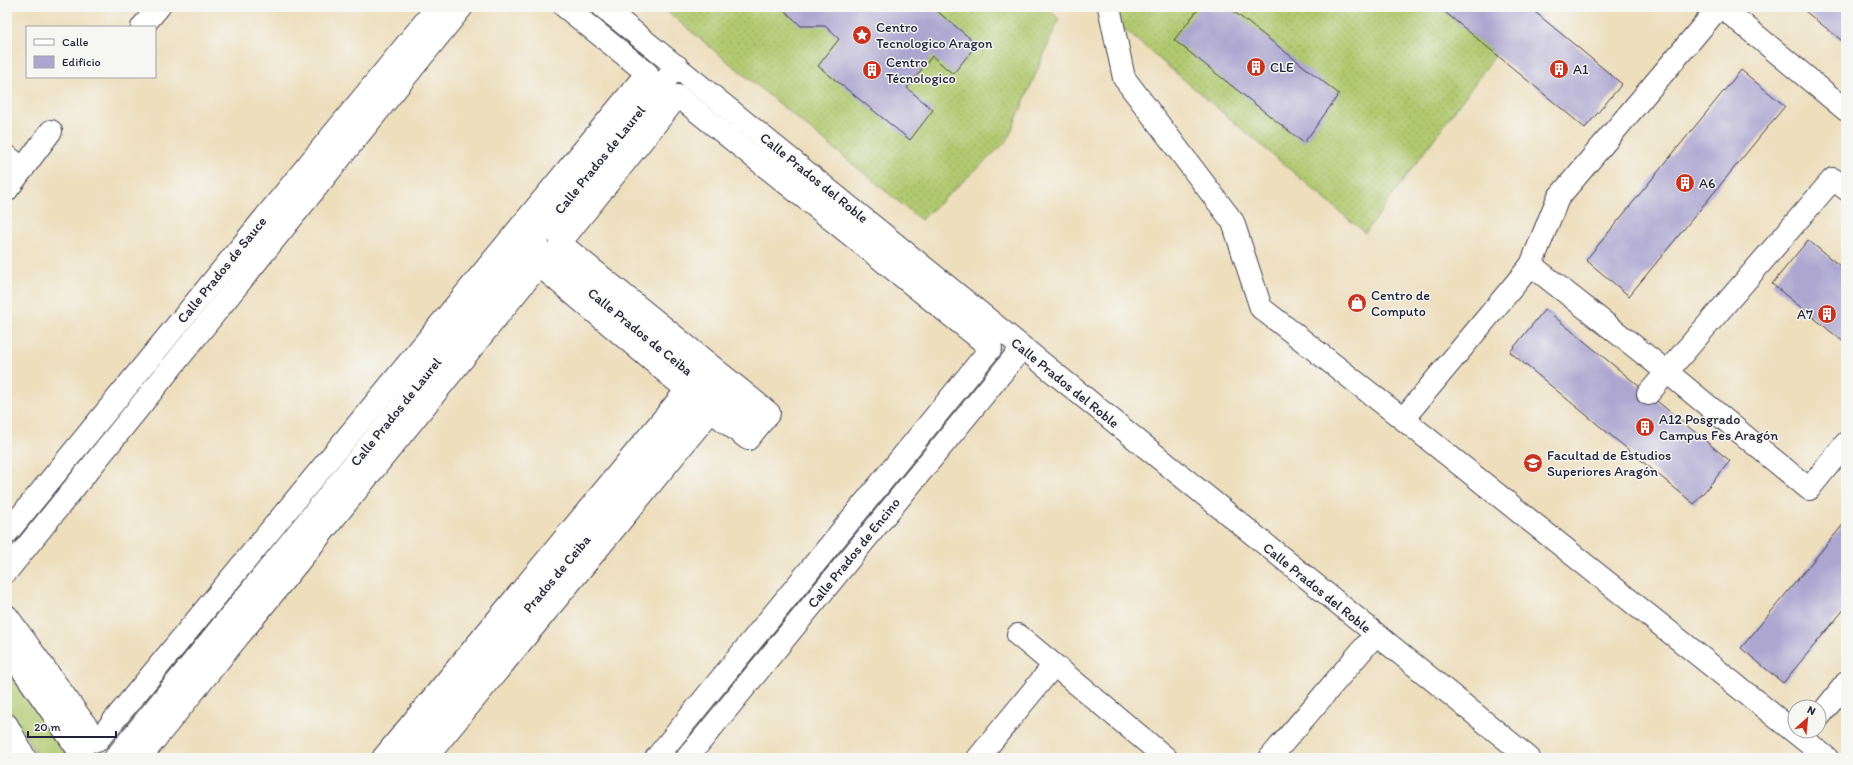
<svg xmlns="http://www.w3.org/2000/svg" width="1853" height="765" viewBox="0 0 1853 765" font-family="Itim,sans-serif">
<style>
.green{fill:#b1c96f;stroke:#6a7655}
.garden{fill:url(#garden-dots);stroke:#6a7655}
.building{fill:#aca6d0}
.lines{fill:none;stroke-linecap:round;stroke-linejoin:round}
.pedestrian-casing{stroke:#403e4e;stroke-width:24}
.minor-casing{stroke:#403e4e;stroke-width:24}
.tertiary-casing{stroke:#403e4e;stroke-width:24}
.pedestrian{stroke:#fff;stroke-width:22}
.minor{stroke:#fff;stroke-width:22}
.tertiary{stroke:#fff;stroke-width:22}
.labels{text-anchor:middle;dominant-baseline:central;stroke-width:3;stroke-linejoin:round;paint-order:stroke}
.poi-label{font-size:14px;fill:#22223b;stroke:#f6f6f2;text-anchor:start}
.street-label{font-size:14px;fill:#22223b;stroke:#f6f6f2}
</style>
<defs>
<pattern id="garden-dots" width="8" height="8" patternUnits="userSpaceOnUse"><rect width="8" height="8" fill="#b1c96f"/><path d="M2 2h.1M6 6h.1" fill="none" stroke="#98ac61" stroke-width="1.8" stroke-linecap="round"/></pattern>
</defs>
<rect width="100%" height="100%" fill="#f6f6f2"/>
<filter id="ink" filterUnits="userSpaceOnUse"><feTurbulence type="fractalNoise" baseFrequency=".025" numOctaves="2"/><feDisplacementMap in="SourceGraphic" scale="8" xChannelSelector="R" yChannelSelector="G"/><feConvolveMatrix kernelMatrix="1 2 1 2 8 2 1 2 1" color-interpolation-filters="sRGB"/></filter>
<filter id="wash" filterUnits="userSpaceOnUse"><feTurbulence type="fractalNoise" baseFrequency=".012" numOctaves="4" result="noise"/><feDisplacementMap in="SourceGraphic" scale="16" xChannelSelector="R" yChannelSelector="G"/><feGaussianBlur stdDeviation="0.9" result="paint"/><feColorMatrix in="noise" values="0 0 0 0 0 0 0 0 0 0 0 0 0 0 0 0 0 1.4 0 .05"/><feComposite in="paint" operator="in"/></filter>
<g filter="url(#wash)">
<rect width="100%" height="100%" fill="#eddebc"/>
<polygon class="green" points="7,667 69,758 39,758 7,705"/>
<g class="garden">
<polygon points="668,7 1047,7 1059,19 1007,141 921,220 665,10"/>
<polygon points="1098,7 1439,7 1496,54 1365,233"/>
</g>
<g id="blocks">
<g class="building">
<polygon points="781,7 932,7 977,44 953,74 932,56 907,88 933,110 910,140 818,66 839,39 825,26 801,26"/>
<polygon points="1200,7 1228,7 1339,94 1304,143 1174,40"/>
<polygon points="1439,7 1529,7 1622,84 1585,128"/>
<polygon points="1800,7 1846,7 1846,44"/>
<polygon points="1741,70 1785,106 1629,296 1586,260"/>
<polygon points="1808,240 1846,271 1846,344 1772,284"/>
<polygon points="1545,309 1730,461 1694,504 1510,352"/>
<polygon points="1846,521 1846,607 1783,683 1741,648"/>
</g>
</g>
</g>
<g filter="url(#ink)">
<use href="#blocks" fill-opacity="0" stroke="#403e4e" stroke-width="1"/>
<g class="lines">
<defs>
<g id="pedestrian">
<polyline points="1109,7 1124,78 1233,222 1261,308 1403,419 1827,758"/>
<polyline points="1722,7 1846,110"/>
<polyline points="1531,265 1667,372 1809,489 1846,443"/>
<polyline points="1648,394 1833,179 1846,189"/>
<polyline points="1403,419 1531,265 1558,198 1719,7"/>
<polyline points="7,571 462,7"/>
<polyline points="7,616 97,741 647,73 565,7"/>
<polyline points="1819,717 1846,683"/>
<polyline points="140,758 539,265 687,390 383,758"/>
<polyline points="426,758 711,411 748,439 769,413 560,243 678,96 991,348 656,758"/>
</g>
<g id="minor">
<polyline points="603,7 1529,758"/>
<polyline points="142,27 159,7"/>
<polyline points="7,156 23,169"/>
<polyline points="7,190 51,131"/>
<polyline points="532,244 748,419"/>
<polyline points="7,533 437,7"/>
<polyline points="1018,635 1166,758"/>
<polyline points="115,758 677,66"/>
<polyline points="404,758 709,389"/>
<polyline points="687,758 1022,348"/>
<polyline points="978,758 1054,665"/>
<polyline points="1270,758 1375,635"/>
</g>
<g id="tertiary">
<polyline points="7,648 84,758"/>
<polyline points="7,725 25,758"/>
</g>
</defs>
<use href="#pedestrian" class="pedestrian-casing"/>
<use href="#minor" class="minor-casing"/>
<use href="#tertiary" class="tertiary-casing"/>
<use href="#pedestrian" class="pedestrian"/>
<use href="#minor" class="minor"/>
<use href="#tertiary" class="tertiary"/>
</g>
</g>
<defs>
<symbol id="sight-disc" viewBox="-11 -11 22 22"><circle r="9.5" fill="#c8321e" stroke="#f6f6f2"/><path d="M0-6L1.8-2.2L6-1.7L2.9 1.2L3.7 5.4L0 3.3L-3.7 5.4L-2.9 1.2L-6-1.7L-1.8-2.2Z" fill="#fff"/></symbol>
<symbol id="building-disc" viewBox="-11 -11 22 22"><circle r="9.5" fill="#c8321e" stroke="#f6f6f2"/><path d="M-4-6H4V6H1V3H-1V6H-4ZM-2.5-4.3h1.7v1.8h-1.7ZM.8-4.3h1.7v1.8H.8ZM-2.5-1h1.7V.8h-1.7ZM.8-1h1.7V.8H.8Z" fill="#fff"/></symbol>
<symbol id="shop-disc" viewBox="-11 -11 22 22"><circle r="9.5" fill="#c8321e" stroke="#f6f6f2"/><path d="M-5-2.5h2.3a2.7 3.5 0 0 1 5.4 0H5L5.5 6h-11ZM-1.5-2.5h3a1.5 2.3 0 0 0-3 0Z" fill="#fff"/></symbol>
<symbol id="school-disc" viewBox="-11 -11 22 22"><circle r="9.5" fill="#c8321e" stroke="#f6f6f2"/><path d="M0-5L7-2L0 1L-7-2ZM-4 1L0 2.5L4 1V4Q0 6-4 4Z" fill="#fff"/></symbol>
</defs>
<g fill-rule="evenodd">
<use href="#sight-disc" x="851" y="24" width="22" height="22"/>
<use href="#building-disc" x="1245" y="56" width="22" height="22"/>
<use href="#building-disc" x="1548" y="58" width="22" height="22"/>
<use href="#building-disc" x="861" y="59" width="22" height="22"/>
<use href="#building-disc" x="1674" y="172" width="22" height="22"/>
<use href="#shop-disc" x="1346" y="292" width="22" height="22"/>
<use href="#building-disc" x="1816" y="303" width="22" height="22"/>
<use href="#building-disc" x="1634" y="416" width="22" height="22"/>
<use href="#school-disc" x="1522" y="452" width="22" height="22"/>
</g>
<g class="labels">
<g class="poi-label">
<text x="876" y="27">Centro<tspan x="876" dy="16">Tecnologico Aragon</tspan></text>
<text x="886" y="62">Centro<tspan x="886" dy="16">Técnologico</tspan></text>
<text x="1270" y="67">CLE</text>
<text x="1573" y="69">A1</text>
<text x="1699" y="183">A6</text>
<text x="1371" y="295">Centro de<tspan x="1371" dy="16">Computo</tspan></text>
<text x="1813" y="314" text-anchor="end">A7</text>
<text x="1659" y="419">A12 Posgrado<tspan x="1659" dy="16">Campus Fes Aragón</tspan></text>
<text x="1547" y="455">Facultad de Estudios<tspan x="1547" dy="16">Superiores Aragón</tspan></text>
</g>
<g class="street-label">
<text transform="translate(600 160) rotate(-51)">Calle Prados de Laurel</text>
<text transform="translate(814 178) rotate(39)">Calle Prados del Roble</text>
<text transform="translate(222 270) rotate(-51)">Calle Prados de Sauce</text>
<text transform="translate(640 332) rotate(39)">Calle Prados de Ceiba</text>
<text transform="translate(1065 383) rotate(39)">Calle Prados del Roble</text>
<text transform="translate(396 412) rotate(-51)">Calle Prados de Laurel</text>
<text transform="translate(854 553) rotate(-51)">Calle Prados de Encino</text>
<text transform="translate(557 574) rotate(-50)">Prados de Ceiba</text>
<text transform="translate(1317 588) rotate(39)">Calle Prados del Roble</text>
</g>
</g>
<rect width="1853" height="765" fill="none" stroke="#f6f6f2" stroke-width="24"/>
<rect x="26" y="26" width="130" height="52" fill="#f6f6f2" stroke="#a1a1a9"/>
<rect x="34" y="39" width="20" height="6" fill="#ffffff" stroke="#a1a1a9"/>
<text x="62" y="46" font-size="12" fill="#22223b">Calle</text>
<rect x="34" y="56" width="20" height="12" fill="#aca6d0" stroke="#a1a1a9"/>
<text x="62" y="66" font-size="12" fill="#22223b">Edificio</text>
<g transform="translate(1807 719) rotate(27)"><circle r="19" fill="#f6f6f2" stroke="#a1a1a9"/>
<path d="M0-3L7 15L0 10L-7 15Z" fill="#c8321e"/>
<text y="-6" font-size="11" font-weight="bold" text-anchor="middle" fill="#22223b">N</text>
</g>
<path d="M28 731v6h88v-6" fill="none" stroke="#22223b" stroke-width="2"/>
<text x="34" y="731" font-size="12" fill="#22223b" stroke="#f6f6f2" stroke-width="3" paint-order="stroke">20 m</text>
</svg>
